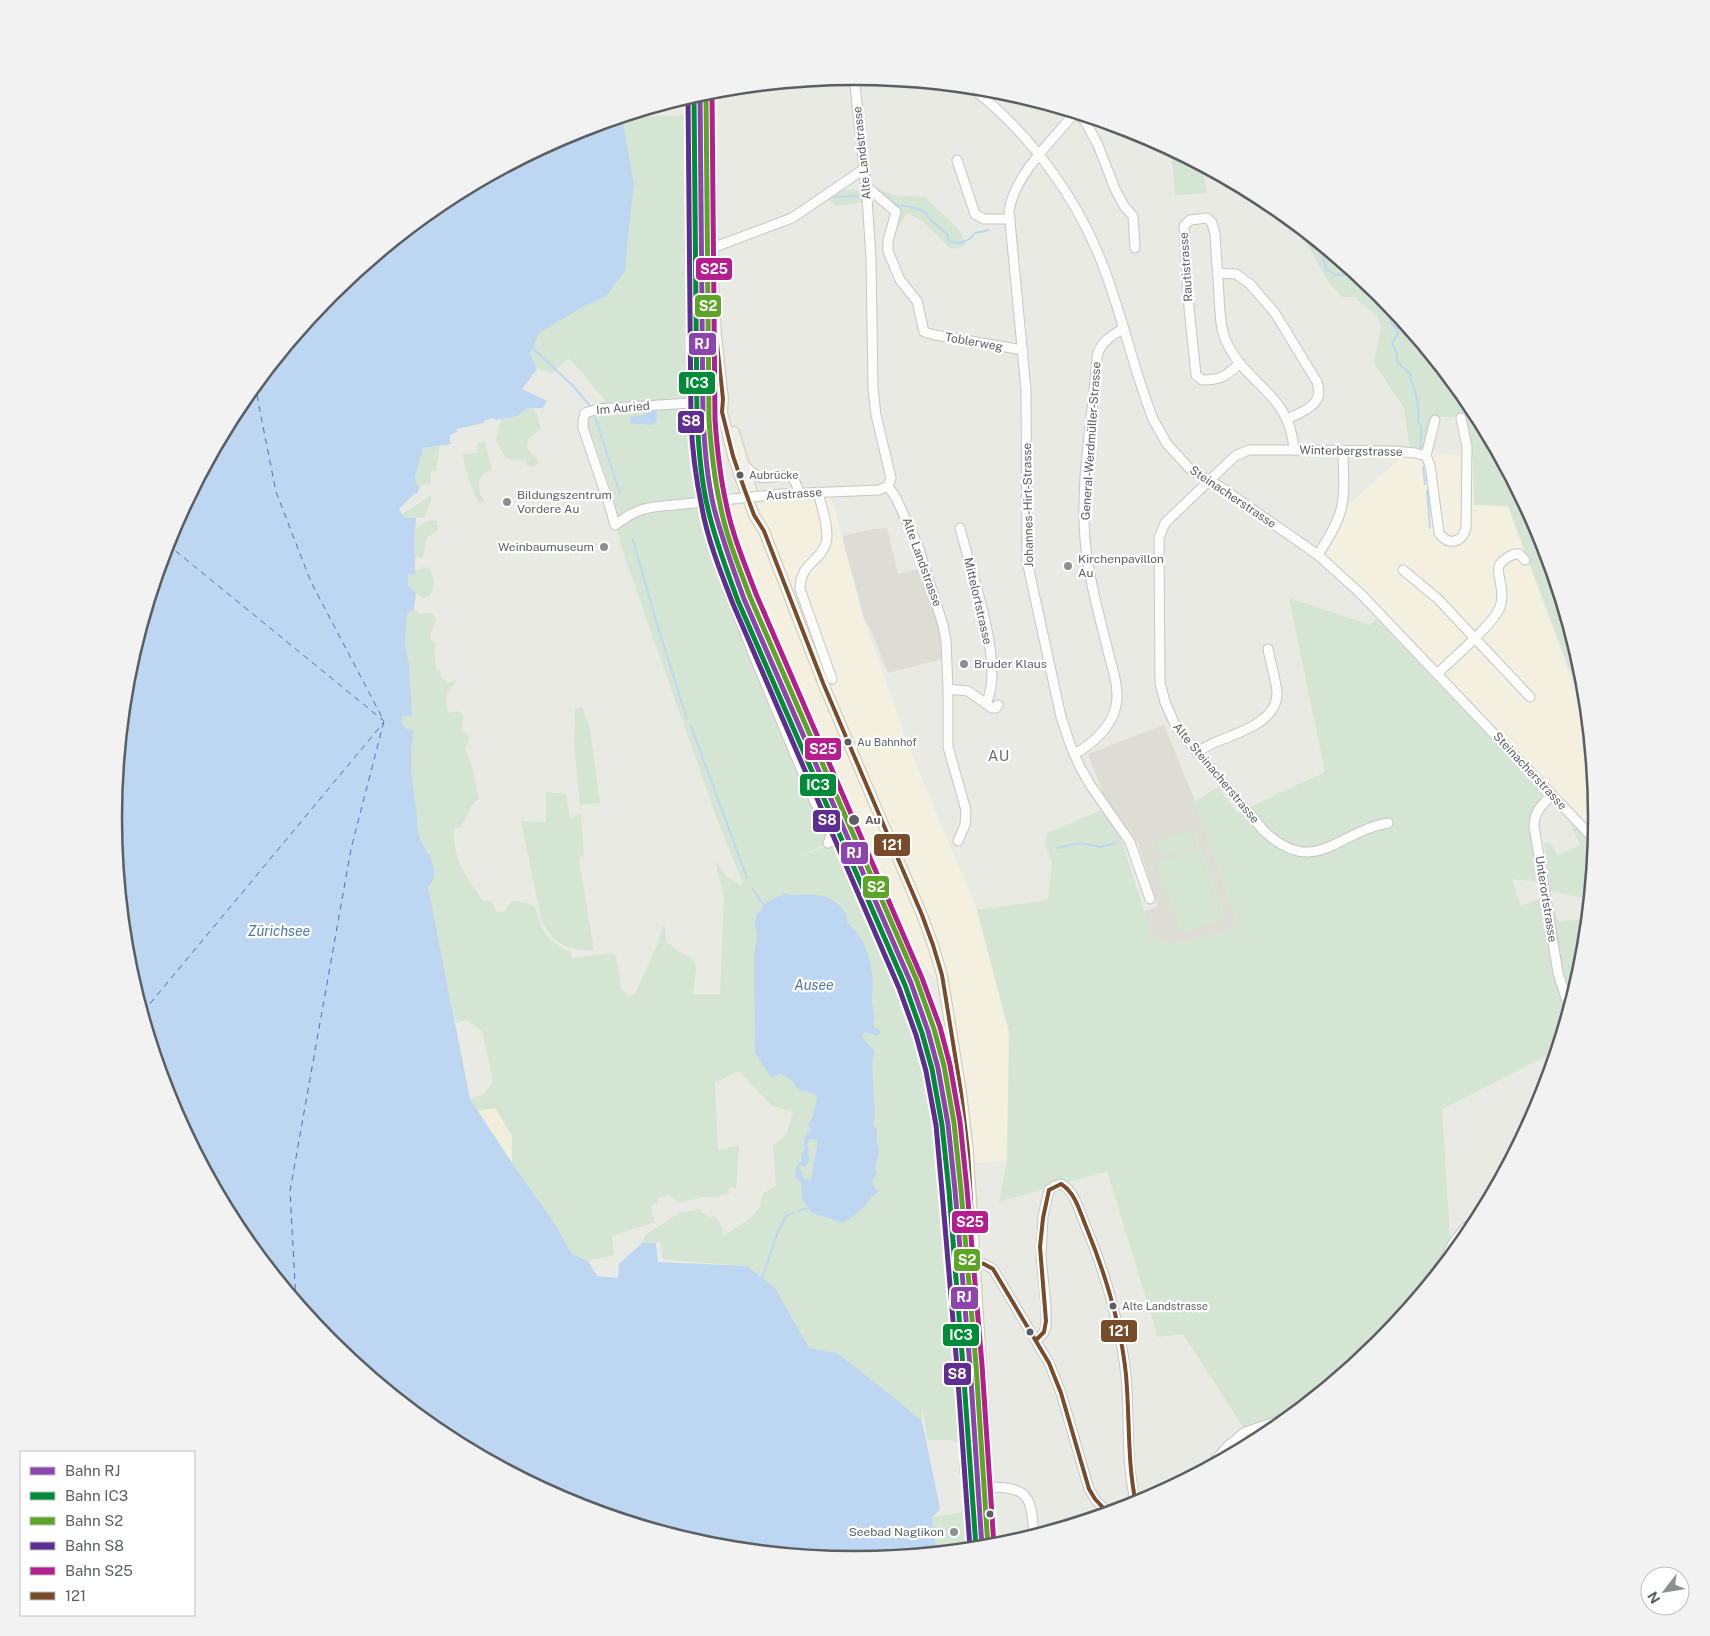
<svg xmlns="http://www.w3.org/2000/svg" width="1710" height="1636" viewBox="0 0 1710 1636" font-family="'Public Sans',sans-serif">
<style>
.commercial{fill:#f3f0e0}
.education{fill:#dddcd5}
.green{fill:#d4e5d3}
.sand{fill:#f1eedc}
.water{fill:#bdd6f1;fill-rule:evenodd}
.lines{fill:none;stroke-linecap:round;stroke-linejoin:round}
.stream{stroke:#bdd6f1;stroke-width:2}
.ferry{stroke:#4c74ae;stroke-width:1;stroke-dasharray:6 5;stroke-linecap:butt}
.minor-casing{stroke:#c6c6c6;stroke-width:11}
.major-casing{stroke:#d0cbb5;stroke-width:12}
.minor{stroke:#fcfcfb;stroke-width:9}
.major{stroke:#f1f0e8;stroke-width:10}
.minor-bridge-casing{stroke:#c6c6c6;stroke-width:11;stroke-linecap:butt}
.minor-bridge{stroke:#fcfcfb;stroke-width:9}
.bus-1-casing{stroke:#fff;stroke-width:8}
.bus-1{stroke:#7a4b2a;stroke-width:4}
.rail-1-casing{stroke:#fff;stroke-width:9}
.rail-2-casing{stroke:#fff;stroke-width:9}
.rail-3-casing{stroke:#fff;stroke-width:9}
.rail-4-casing{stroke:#fff;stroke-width:9}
.rail-5-casing{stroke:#fff;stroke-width:9}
.rail-1{stroke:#8e44ad;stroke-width:5}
.rail-2{stroke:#008b39;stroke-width:5}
.rail-3{stroke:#5da526;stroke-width:5}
.rail-4{stroke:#5e2d91;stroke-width:5}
.rail-5{stroke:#b41e8e;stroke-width:5}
.bus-dot{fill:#5b5e62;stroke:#fff;stroke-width:2}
.poi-dot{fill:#8d8f90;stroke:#fff;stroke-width:2}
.labels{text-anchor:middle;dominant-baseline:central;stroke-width:4.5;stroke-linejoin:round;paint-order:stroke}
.bus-label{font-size:11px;fill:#5b5e62;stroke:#fff;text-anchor:start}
.street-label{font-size:12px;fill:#5b5e62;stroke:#fff}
.poi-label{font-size:12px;fill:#5b5e62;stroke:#fff;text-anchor:start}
.stop-label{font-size:12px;font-weight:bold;fill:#5b5e62;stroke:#fff;text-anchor:start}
.water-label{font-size:14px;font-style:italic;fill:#4c74ae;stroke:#fff}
.quarter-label{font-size:15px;letter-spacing:1px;fill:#6c7074;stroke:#fff}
.rim{fill:none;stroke:#5b5e62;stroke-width:2.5}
.line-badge{stroke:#fff;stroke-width:2}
.badge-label{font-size:14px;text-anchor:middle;font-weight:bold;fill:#fff}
</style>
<rect width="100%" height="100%" fill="#eaeae5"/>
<g class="commercial">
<polygon points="1410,450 1426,451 1473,457 1474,505 1508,506 1587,723 1597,818 1595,837 1449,681 1326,555 1341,525 1348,505"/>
<polygon points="831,496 865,622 910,750 977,910 1009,1032 1007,1161 965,1164 937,982 898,931 758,607 720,507"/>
</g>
<g class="education">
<polygon points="887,528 898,574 922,568 938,625 942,659 888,673 870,628 865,622 842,536 873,529"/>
<polygon points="1164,725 1195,801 1239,929 1171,944 1152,936 1144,911 1158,907 1138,843 1105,799 1088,754"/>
</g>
<g class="green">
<path d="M637,113L638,117L692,115L691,393L702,499L728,589L831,834L828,843L796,859L827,846L828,847L835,844L904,1001L899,1004L916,1043L924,1082L921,1052L932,1086L947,1191L942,1195L947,1210L965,1446L952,1440H928L922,1408V1421L914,1415L831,1378L747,1266L665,1260L662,1257L661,1242L642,1243L645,1235L680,1213L701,1209L702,1213L711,1218L715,1216L722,1227L723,1236L745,1222L754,1214L760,1206L763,1193L776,1186L773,1145L786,1136L793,1112L772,1106L739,1071L715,1083L718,1151L739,1145L736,1189L733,1187L728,1189L730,1193L715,1198L703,1197L678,1203L670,1195L658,1198V1203L651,1206L655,1222L612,1236L614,1255L588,1261L572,1254L551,1218L518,1172L470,1099L485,1093L493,1082L482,1031L466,1020L456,1023L427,887L429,852L425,848L419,835L410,771V749L414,731C403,728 402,726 402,716L411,715L409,664L405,644L407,613L414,610L421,614L431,613L434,616L436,621C433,627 429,634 431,641L436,643L434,648L436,670H440L441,678L449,683L456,680C455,686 452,686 449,691C444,697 447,705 448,713L460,711L464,717L461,730L468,735L469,739L465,749L472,766L479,799L472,805L461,827L454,828C453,862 465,874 483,901H491L497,912L505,911L513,900L535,906C541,930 547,942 571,952L572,958L612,953L616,956L622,990L629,996L635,994L658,943L663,925L665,927L666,942L677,950L691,958L695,962L696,970L693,994H720L724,896L715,861L727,877L741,885L743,884L717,819L625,558L615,525L613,504L615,502L590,429L584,431L583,420L595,405L606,401L569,358L551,374L525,362L618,118Z"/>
<polygon points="1171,150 1202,166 1207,193 1175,195"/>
<polygon points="880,189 893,195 925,197 958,229 966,244 958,249 950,248 921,220 907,213 895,233 898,208 884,199 836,206 826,197 840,190"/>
<polygon points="1289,219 1380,294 1472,406 1540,534 1583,674 1586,714 1508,506 1474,505 1473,457 1463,417 1436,417 1426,450 1410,450 1404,408 1374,363 1381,326 1377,316 1355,297 1342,297 1327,280 1306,242"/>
<polygon points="528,408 535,409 535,412 537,413 541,428 528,440 527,448 539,462 534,467 526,465 526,460 514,461 505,457 496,440 501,419 517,416"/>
<path d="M478,442H485L492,470L484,473L479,480L480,494L484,501L479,504C471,487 465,473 463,454L477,453Z"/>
<polygon points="440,446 436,470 431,471 431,484 417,486 415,477 423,448"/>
<polygon points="430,496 432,499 424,518 404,518 402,514"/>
<polygon points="430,520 437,521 438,530 427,537 423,558 415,558 414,547 416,528"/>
<path d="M421,567L430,568C434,578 436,587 429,596L424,598L416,593L408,585V574L414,575L415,570H420Z"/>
<polygon points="1289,598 1370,625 1376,619 1543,793 1543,800 1535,807 1531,816 1537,882 1512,879 1521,906 1548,895 1559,922 1587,918 1582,963 1556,1051 1442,1109 1450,1238 1447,1260 1379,1343 1292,1414 1245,1430 1183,1334 1158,1337 1107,1171 999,1202 1007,1161 1009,1032 977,910 1048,900 1052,862 1045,845 1047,833 1102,810 1116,829 1125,850 1152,936 1171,944 1239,929 1195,801 1218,787 1237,813 1325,772"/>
<polygon points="582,707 590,729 600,803 580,805 574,745 575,709"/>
<path d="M546,792L566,794L570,818H573L576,815L581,814L584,854L579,859L594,950C569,952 549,942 541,917L521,821L546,822Z"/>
<polygon points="1570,822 1594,847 1588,907 1583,898 1550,891 1544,843 1551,843 1557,856 1580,845"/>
<polygon points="1194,828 1226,917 1223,918 1191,830"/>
<polygon points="1189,830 1195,846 1163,858 1156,842"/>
<polygon points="1196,849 1222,919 1182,934 1156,863"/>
<polygon points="973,1511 976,1548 936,1552 932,1517"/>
</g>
<polygon class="sand" points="495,1108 512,1136 512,1163 477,1111"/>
<g class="water">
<path d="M622,117L634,185L629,226L625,271L606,296L579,309L539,333L530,353L537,369L522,389L547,401L543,408H528L517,416L496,420L492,418L485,420L483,423L457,429V432L450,435V442L452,444L423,448L415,477L417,486H420L417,494H414L399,509L404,518H416L414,547L415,558V575L408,574V585L416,593L414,610L407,613L405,644L409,664L412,716H402C402,726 403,728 414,731C408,759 412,780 416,808C417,817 417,827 419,835C423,848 433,856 434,870C435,877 432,883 428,887L470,1099L518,1172L551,1218L572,1254L588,1261L597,1276L618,1278L619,1264L642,1243H656L658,1262L747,1266L775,1288L809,1348L837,1353L888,1393L922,1421L940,1508L937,1513L932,1517L936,1552L855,1560L710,1545L571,1503L443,1435L330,1342L238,1230L170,1102L127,962L113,818L128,673L170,534L238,406L331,293L443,201L571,133Z"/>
<polygon points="650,410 655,411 658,415 655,423 650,425 631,423 629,419 631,416 645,415"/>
<path d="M785,893C796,897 806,893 817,895C831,897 849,908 847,923C865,936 872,962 873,984C873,990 871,997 872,1004C874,1015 876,1015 873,1027L879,1029L880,1032L877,1036L864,1032L862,1036L866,1042L875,1051L872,1063L875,1118L873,1124L877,1130V1142L879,1150L875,1168L877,1174L872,1181L873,1185L878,1192L871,1197L867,1204L855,1215L843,1223L812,1213L802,1199L801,1182L795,1178L797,1165L802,1161L801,1155L805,1150C803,1144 804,1139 807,1133L811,1131L808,1125L813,1116L817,1097L815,1094L797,1089C793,1080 789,1077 780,1074L774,1077L770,1076L755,1052L754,957L757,934L755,924L756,915L763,908V904ZM809,1139L818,1140L811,1180L804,1179L802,1176L803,1174L799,1168V1166L802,1165L805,1168L810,1159L807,1153L809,1150L807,1145Z"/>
</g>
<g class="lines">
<g class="stream">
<polyline points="1234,184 1237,189 1244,189"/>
<path d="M882,196L897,205L916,208L925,212L931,220L948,235V240C957,246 970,241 975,233L989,230"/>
<polyline points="834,197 862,196"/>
<path d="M1306,233L1321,251L1326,269L1335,275L1354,274L1364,282L1368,291L1390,314L1391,323L1397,329L1398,333L1392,344L1397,353V362L1411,375L1410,378C1416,390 1420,410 1418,422L1421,426V447"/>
<polyline points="531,346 575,388 591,407"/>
<polyline points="595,417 620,493"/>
<polyline points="1423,467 1425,484"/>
<polyline points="1427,491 1430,528"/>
<polyline points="633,540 657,624 687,719"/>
<polyline points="691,726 747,878"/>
<polyline points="1057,848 1081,843 1101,847 1115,843"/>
<polyline points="752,888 763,904"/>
<polyline points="798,1211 808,1208"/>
<polyline points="1461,1243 1463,1237"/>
<polyline points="762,1278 778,1232 786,1216 793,1213"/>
</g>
<g class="ferry">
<polyline points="256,384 258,401 276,492 311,582 384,721"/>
<polyline points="167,544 384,721"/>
<polyline points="143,1012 384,722"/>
<polyline points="296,1301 290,1191 351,849 384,721"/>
</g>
<defs>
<g id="minor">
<polyline points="854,76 867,198 871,258 873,388 876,415 891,478 888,486"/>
<path d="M972,88C1029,133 1075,194 1102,263C1122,314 1133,368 1153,419L1167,444L1191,470L1222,488L1318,555L1361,594L1595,840"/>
<polyline points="692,96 694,172 694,363 690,403 704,508 710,532 728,589 752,651 814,800 831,834 830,839 828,843"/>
<path d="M1075,113C1052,140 1014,176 1009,211L1026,390L1027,561L1061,717L1070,744L1080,767L1091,786L1130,842L1150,899"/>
<polyline points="1079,115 1085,121 1098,145 1115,189 1124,206 1133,216 1135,248"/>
<polyline points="957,160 975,214 984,219 1010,219"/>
<polyline points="866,186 896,212 888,241 888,251 900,280 917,301 924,332 935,335 1023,350"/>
<polyline points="712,248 792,218 864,169"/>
<path d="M1218,273L1236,274L1250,284L1275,313L1317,382C1325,404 1305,411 1287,419"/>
<path d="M1240,363C1226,376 1222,380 1202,380L1196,375L1189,308L1184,226L1190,220L1207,218L1212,223L1215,234C1216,255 1218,275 1219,296C1220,311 1220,328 1226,341C1246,386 1290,392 1294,450"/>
<polyline points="1426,456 1435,420"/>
<path d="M744,465C749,470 754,475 760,477C780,481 792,463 799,493"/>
<polyline points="888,486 896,498 918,546 943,625 946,641 948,689 948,747 966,810 965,825 958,841"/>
<path d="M818,492C821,505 830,530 826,543C820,563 801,561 800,589L832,679"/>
<polyline points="781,494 879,490 888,486"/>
<path d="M674,505C647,507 637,508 615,525L609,504L583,428V420L585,413L597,409L690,403"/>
<path d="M960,528C970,569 1006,666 986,703"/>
<path d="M1318,555C1326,541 1336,528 1340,513C1346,494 1343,470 1343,450"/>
<polyline points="1403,570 1438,599 1530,697"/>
<path d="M1437,674C1452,659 1493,625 1500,607C1506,591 1496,574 1499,566C1501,560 1510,556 1514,554H1519L1525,560"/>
<polyline points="948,689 968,691 992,708 996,708 998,705"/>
<path d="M1197,753C1207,744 1219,741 1231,736C1249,729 1277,717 1277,694C1277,683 1270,661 1268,649"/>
<path d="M1074,754C1092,745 1112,726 1116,706C1120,687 1111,665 1107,647C1098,611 1088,575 1085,539C1080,478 1093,417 1097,357C1100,342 1111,336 1123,329"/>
<path d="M1552,795C1543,804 1534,811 1534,826L1558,973L1569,1007"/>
<path d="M1388,823C1338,831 1315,879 1264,831L1176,727L1165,702L1160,683L1159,538L1165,523L1235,456L1249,450H1294L1393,451L1415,453L1426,456L1430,465L1439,533C1448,546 1462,543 1466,528L1467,447L1461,418"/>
<polyline points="948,1227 950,1237 965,1416 965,1472 967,1475 987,1475"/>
<polyline points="975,1262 984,1264 993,1269 1049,1363 1061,1393 1089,1489 1095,1499 1108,1513"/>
<polyline points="1442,1266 1453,1243 1465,1228 1479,1217"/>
<path d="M1036,1340L1043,1334L1046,1327V1306L1041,1256L1043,1216L1049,1190L1055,1186L1061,1184C1074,1190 1078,1208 1084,1222C1104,1269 1120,1324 1126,1375C1130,1418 1125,1462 1136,1504"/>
<polyline points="1212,1464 1228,1446 1245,1432 1288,1418"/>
<path d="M988,1487C1030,1487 1031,1497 1034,1535"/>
<polyline points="1135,1501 1154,1495"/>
</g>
<g id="major">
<polyline points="710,91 713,281 716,334 723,399 722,412 733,456 744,488 754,515 764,531 823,683 922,915 933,945 942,975 961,1092 968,1151 992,1546"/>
<polyline points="734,432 752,492"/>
</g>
</defs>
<use href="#minor" class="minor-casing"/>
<use href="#major" class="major-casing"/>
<use href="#minor" class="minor"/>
<use href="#major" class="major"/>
<defs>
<polyline id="minor-bridge" points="674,505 781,494"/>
</defs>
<use href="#minor-bridge" class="minor-bridge-casing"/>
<use href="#minor-bridge" class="minor-bridge"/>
<defs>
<g id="bus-1">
<polyline points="710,91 713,281 716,334 723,399 722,412 733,456 744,488 754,515 764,531 823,683 922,915 933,945 942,975 961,1092 968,1151 992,1546"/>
<path d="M1049,1190L1061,1184C1076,1193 1080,1213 1087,1229C1106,1276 1121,1325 1126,1375C1130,1419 1127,1461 1136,1504"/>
<polyline points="975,1262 984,1264 993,1269 1049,1363 1061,1393 1089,1489 1095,1499 1108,1513"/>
<polyline points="1036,1340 1044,1332 1046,1321 1040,1247 1043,1218 1049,1190"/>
</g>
</defs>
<use href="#bus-1" class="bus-1-casing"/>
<use href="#bus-1" class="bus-1"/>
<defs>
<path id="rail-1" d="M700,94L703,420C705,449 707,479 714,508C722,539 733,569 744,599L911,983L928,1031L938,1068L948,1124L955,1190L970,1366L982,1547"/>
<path id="rail-2" d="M694,96L697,420C699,450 701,480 708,509C715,540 727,571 738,601L905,985L922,1033L932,1069L942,1125L949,1191L963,1366L976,1547"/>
<path id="rail-3" d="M706,94L709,420C711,448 714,477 720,504C726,536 739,567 750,597L917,981L934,1029L944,1066L954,1123L961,1190L976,1365L988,1547"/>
<path id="rail-4" d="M688,97L691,420C692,450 696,479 702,508C708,541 721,573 733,604L899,988L916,1035L926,1071L936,1125L942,1191L957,1367L970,1548"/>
<path id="rail-5" d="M712,94L715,420C717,448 720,476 726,503C732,534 745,565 756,594L922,978L940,1027L950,1065L960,1122L967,1189L982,1365L994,1546"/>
</defs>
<use href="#rail-1" class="rail-1-casing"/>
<use href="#rail-2" class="rail-2-casing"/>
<use href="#rail-3" class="rail-3-casing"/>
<use href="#rail-4" class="rail-4-casing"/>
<use href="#rail-5" class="rail-5-casing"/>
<use href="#rail-1" class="rail-1"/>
<use href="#rail-2" class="rail-2"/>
<use href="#rail-3" class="rail-3"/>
<use href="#rail-4" class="rail-4"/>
<use href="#rail-5" class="rail-5"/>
</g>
<g class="bus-dot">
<circle cx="740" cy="475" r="4.5"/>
<circle cx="848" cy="742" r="4.5"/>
<circle cx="854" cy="820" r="6"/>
<circle cx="1113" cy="1306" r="4.5"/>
<circle cx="1030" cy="1332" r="4.5"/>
<circle cx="990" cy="1514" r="4.5"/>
</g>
<g class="poi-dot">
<circle cx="507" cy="502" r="5"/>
<circle cx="604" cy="547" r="5"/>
<circle cx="1068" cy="566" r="5"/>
<circle cx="964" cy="664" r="5"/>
<circle cx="954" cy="1532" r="5"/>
</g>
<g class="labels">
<g class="bus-label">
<text x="749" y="475">Aubrücke</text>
<text x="857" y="742">Au Bahnhof</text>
<text x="1122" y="1306">Alte Landstrasse</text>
</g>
<g class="street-label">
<text transform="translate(862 153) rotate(-96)">Alte Landstrasse</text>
<text transform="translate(1186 267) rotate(-94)">Rautistrasse</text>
<text transform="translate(974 342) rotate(10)">Toblerweg</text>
<text transform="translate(623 408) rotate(-5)">Im Auried</text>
<text transform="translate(1091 441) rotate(-86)">General-Werdmüller-Strasse</text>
<text transform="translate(1351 451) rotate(1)">Winterbergstrasse</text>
<text transform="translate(794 494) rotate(-4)">Austrasse</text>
<text transform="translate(1233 497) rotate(34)">Steinacherstrasse</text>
<text transform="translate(1028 505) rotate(-91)">Johannes-Hirt-Strasse</text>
<text transform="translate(922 562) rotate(70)">Alte Landstrasse</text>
<text transform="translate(978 601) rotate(77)">Mittelortstrasse</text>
<text transform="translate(1530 771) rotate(47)">Steinacherstrasse</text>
<text transform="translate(1216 773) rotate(50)">Alte Steinacherstrasse</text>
<text transform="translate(1546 899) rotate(81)">Unterortstrasse</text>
</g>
<g class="poi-label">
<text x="517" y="495">Bildungszentrum<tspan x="517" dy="14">Vordere Au</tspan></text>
<text x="594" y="547" text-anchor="end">Weinbaumuseum</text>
<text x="1078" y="559">Kirchenpavillon<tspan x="1078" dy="14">Au</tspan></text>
<text x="974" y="664">Bruder Klaus</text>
<text x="944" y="1532" text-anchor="end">Seebad Naglikon</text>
</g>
<g class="stop-label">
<text x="865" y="820">Au</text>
</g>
<g class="water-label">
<text x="279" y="931">Zürichsee</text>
<text x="814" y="985">Ausee</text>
</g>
<g class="quarter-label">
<text x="999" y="755">AU</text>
</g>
</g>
<path d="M0 0H1710V1636H0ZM122 818a733 733 0 1 1 1466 0a733 733 0 1 1-1466 0Z" fill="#f2f2f2" fill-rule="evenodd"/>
<path class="rim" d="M122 818a733 733 0 1 1 1466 0a733 733 0 1 1-1466 0Z"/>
<g class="line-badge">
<rect x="695" y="257" width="38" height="24" rx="5" fill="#b41e8e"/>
<rect x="694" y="294" width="28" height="24" rx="5" fill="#5da526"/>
<rect x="688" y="332" width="29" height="24" rx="5" fill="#8e44ad"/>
<rect x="678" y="371" width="38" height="24" rx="5" fill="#008b39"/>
<rect x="677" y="410" width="28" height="24" rx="5" fill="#5e2d91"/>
<rect x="804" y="737" width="38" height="24" rx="5" fill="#b41e8e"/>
<rect x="799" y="773" width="38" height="24" rx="5" fill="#008b39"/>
<rect x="812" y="809" width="29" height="24" rx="5" fill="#5e2d91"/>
<rect x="873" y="833" width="38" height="24" rx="5" fill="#7a4b2a"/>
<rect x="840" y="841" width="29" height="24" rx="5" fill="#8e44ad"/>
<rect x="862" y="875" width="28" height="24" rx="5" fill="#5da526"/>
<rect x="951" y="1210" width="38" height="24" rx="5" fill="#b41e8e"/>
<rect x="953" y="1248" width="28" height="24" rx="5" fill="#5da526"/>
<rect x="950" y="1286" width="29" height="24" rx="5" fill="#8e44ad"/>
<rect x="1100" y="1319" width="38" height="24" rx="5" fill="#7a4b2a"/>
<rect x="942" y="1323" width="38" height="24" rx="5" fill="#008b39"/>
<rect x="943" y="1362" width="29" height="24" rx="5" fill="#5e2d91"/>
</g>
<g class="badge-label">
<text x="714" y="274">S25</text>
<text x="708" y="311">S2</text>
<text x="702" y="349">RJ</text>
<text x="697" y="388">IC3</text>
<text x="691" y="426">S8</text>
<text x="823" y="754">S25</text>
<text x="818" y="790">IC3</text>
<text x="827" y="825">S8</text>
<text x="892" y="850">121</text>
<text x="854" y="858">RJ</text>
<text x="876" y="892">S2</text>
<text x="970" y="1227">S25</text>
<text x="967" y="1265">S2</text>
<text x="964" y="1302">RJ</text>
<text x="1119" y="1336">121</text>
<text x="961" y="1340">IC3</text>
<text x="957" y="1379">S8</text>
</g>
<rect x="20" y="1451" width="175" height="165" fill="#ffffff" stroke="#bdbfc0"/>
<rect x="30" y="1467" width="25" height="8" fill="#8e44ad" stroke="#bdbfc0"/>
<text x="65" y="1476" font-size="15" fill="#5b5e62">Bahn RJ</text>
<rect x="30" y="1492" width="25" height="8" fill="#008b39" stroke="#bdbfc0"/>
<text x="65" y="1501" font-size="15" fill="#5b5e62">Bahn IC3</text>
<rect x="30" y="1517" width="25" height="8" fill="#5da526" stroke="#bdbfc0"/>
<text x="65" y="1526" font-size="15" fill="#5b5e62">Bahn S2</text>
<rect x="30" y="1542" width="25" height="8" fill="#5e2d91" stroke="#bdbfc0"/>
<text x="65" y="1551" font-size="15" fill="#5b5e62">Bahn S8</text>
<rect x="30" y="1567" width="25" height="8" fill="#b41e8e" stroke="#bdbfc0"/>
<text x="65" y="1576" font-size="15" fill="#5b5e62">Bahn S25</text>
<rect x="30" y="1592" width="25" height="8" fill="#7a4b2a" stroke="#bdbfc0"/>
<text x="65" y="1601" font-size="15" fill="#5b5e62">121</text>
<g transform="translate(1665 1591) rotate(239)"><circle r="24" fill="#ffffff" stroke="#bdbfc0"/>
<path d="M0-4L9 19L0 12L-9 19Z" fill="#8d8f90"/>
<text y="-8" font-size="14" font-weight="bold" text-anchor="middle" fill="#5b5e62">N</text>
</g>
</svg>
